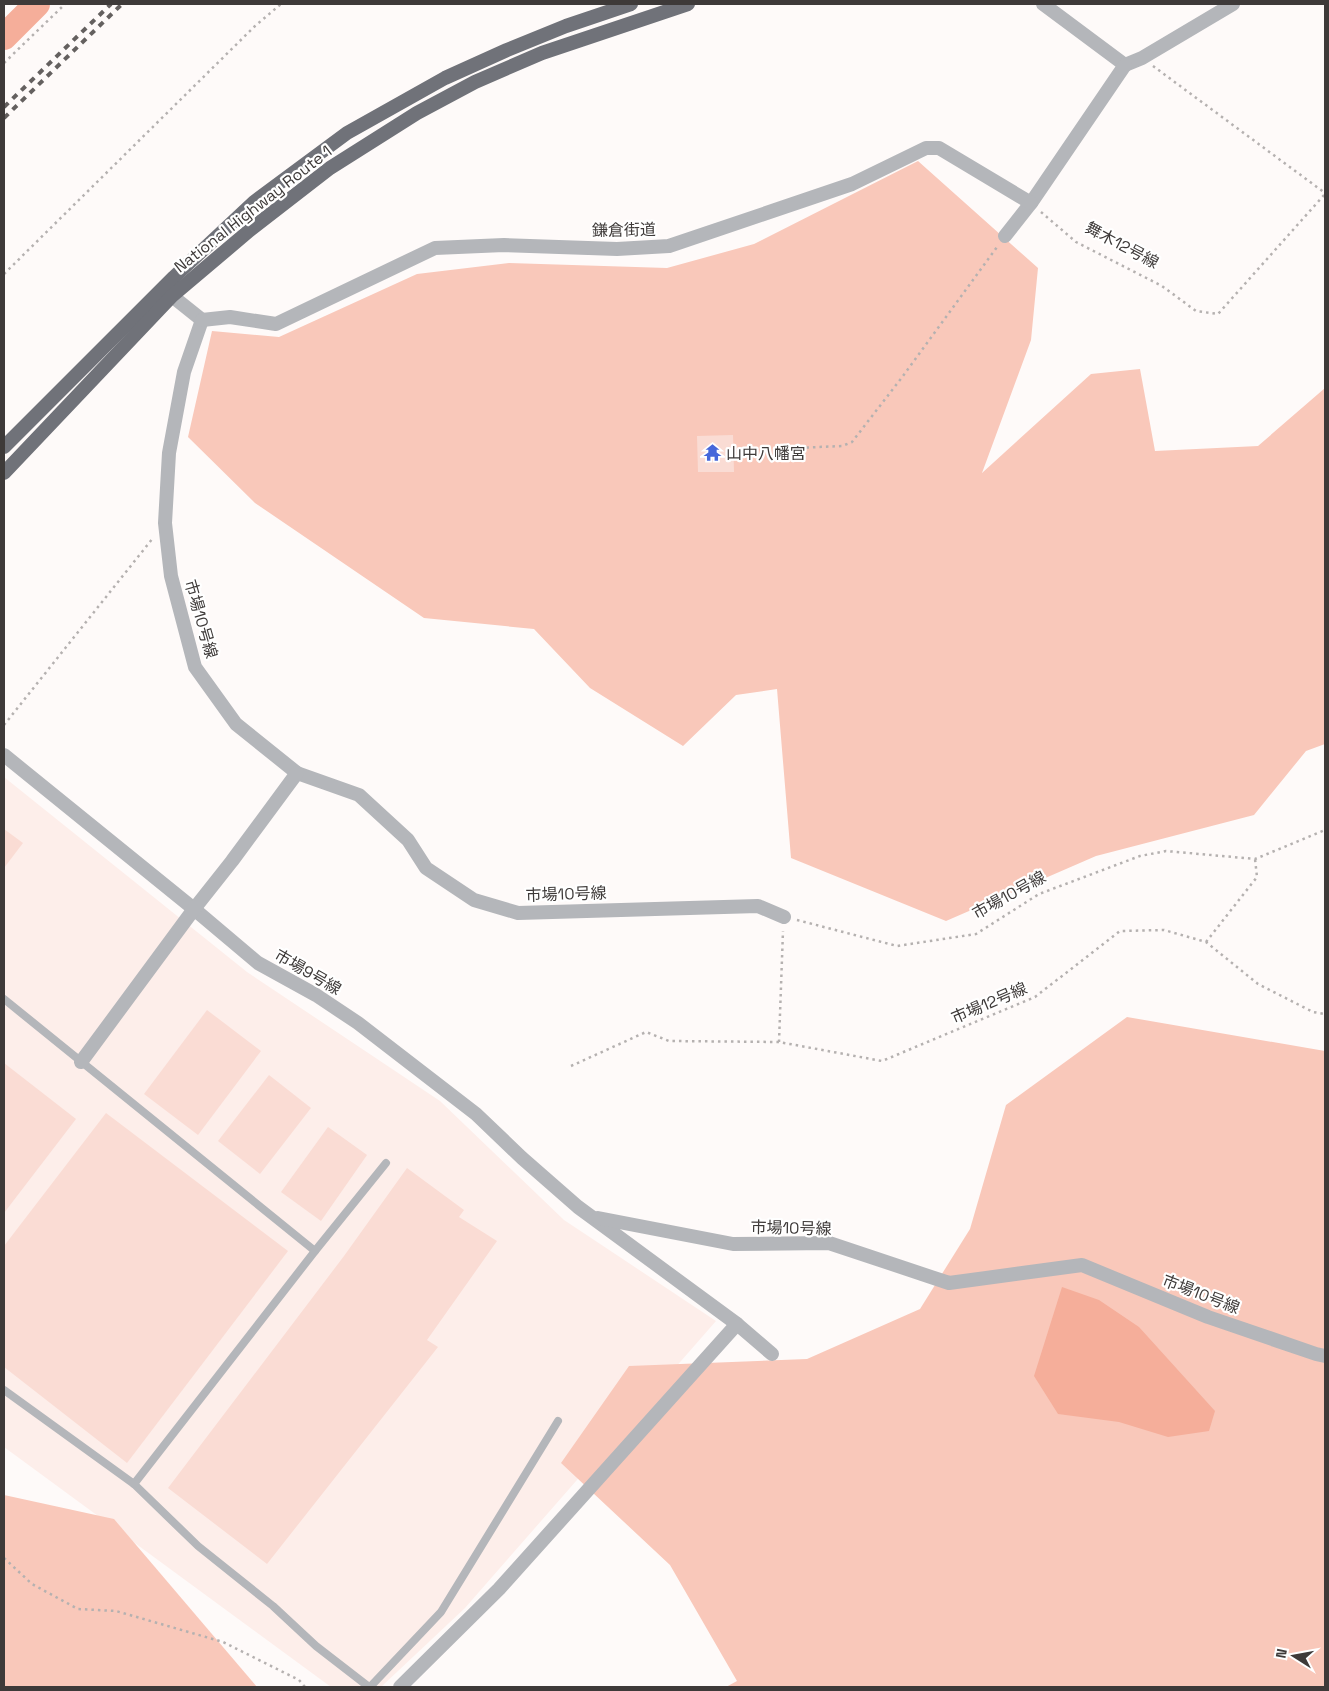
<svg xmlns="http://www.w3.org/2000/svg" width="1329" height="1691" viewBox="0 0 1329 1691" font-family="'Space Grotesk','Noto Sans JP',sans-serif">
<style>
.built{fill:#fdeeea}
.green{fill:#f9c8ba}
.water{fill:#f5ae9a}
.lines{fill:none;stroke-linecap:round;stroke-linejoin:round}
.river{stroke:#f5ae9a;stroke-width:26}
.building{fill:#fadcd4}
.path{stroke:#b5b1b0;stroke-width:2.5;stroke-dasharray:2.5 4;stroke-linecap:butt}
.service{stroke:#b4b6ba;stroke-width:8}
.minor{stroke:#b4b6ba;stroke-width:14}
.trunk{stroke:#707279;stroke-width:14}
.rail{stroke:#64605f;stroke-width:4;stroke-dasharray:6 6;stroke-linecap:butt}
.labels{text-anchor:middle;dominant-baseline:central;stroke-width:4.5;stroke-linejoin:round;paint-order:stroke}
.street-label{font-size:16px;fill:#3e3a39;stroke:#fff}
.poi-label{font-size:16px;fill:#3e3a39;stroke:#fff;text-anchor:start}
</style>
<rect width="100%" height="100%" fill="#fefaf9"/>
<polygon class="built" points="4,777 247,972 440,1101 564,1220 716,1321 465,1608 381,1687 331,1687 4,1447"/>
<g class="green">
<polygon points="918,161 1038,268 1031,340 982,473 1091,374 1140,369 1155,451 1258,446 1325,388 1325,744 1306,751 1254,815 1096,856 946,921 791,858 777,689 736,695 683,746 590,688 534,629 424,618 255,503 188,437 212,331 279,337 417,274 509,263 667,268 754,244"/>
<polygon points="1127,1017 1325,1051 1325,1687 726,1687 737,1681 670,1565 561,1463 629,1366 807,1359 920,1309 970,1229 1006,1105"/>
<polygon points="4,1495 114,1519 257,1687 4,1687"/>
</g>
<polygon class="water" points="1062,1287 1099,1300 1139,1327 1215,1411 1209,1431 1168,1437 1119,1422 1058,1414 1034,1376"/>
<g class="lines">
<polyline class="river" points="4,37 37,4"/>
</g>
<g class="building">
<polygon points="733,435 734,472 698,472 697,436"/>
<polygon points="4,829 23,843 4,868"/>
<polygon points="207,1010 261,1051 198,1135 144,1094"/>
<polygon points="4,1063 76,1119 4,1213"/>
<polygon points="269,1075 311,1108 260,1174 218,1141"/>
<polygon points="106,1113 288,1251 127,1463 4,1367 4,1246"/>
<polygon points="328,1127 367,1155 321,1221 281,1192"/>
<polygon points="407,1168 464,1210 459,1217 497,1241 427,1340 438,1347 267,1564 168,1488 344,1256"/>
</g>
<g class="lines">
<g class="path">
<polyline points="4,63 65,4"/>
<polyline points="1153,66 1325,193"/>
<polyline points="1041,212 1076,242 1162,286 1196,311 1218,314 1325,194"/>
<polyline points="4,274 255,26 281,4"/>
<polyline points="748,450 842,446 852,442 903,376 997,247"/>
<polyline points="4,725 153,538"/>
<polyline points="797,920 897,946 976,934 1039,894 1140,856 1166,851 1255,859 1325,830"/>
<polyline points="1206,942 1257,877 1255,859"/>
<polyline points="779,1042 783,931"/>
<polyline points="571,1066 646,1032 669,1041 779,1042 882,1061 1035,997 1120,931 1164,930 1206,942 1258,984 1313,1012 1325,1014"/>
<polyline points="4,1558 32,1584 78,1609 116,1611 223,1642 299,1680 305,1687"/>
</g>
<g class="service">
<polyline points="4,999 315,1251"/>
<polyline points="4,1390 134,1484 198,1546 273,1606 316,1646 369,1687"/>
<polyline points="134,1484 315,1251 386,1163"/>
<polyline points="370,1687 441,1612 558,1421"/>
</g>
<g class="minor">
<polyline points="1043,4 1125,65"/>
<polyline points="1125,65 1142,58 1233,4"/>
<polyline points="1005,236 1031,203 1125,65"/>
<polyline points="172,296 202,320"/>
<polyline points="202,320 184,372 169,453 165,523 171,576 195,667 236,724 297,773 359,795 408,840 426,868 474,900 518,913 758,906 784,917"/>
<polyline points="202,320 230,317 276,324 435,248 504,245 617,249 669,246 852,184 926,148 939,148 1031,203"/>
<polyline points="4,755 194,909 258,963 316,995 358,1023 476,1114 522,1158 578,1207 737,1324 772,1354"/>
<polyline points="81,1062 194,909 232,861 297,773"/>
<polyline points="598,1218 733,1244 829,1243 949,1283 1082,1265 1208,1317 1316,1354 1325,1356"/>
<polyline points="400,1687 499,1589 737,1324"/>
</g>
<g class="trunk">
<polyline points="4,447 174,277 254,202 347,133 445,78 507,50 566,26 631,4"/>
<polyline points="4,473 172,296 250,230 330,168 417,113 475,82 542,53 688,4"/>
</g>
<g class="rail">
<polyline points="4,107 111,4"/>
<polyline points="4,118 122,4"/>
</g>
</g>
<defs>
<symbol id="temple-bare" viewBox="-9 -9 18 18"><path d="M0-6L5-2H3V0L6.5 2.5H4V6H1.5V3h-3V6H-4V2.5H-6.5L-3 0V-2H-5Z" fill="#4667da" stroke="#fff" stroke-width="2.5" paint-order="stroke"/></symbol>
</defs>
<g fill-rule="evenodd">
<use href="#temple-bare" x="700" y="440" width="25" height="25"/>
</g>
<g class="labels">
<g class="street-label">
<text transform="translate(253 209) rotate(-38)">National Highway Route 1</text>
<text transform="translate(624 230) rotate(-1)">鎌倉街道</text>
<text transform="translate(1122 245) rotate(28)">舞木12号線</text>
<text transform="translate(201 619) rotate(74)">市場10号線</text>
<text transform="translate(566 894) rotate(-2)">市場10号線</text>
<text transform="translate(1009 895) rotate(-29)">市場10号線</text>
<text transform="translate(308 972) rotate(30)">市場9号線</text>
<text transform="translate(989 1003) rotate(-23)">市場12号線</text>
<text transform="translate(791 1228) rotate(1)">市場10号線</text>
<text transform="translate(1201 1294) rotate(21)">市場10号線</text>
</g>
<g class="poi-label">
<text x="726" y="453">山中八幡宮</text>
</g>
</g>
<rect width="1329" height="1691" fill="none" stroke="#3e3a39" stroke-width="10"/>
<g transform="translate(1294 1656) rotate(281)" stroke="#ffffff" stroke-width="4" paint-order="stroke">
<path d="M0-4L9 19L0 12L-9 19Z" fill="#3e3a39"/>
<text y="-8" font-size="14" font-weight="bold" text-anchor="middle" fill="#3e3a39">N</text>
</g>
</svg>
